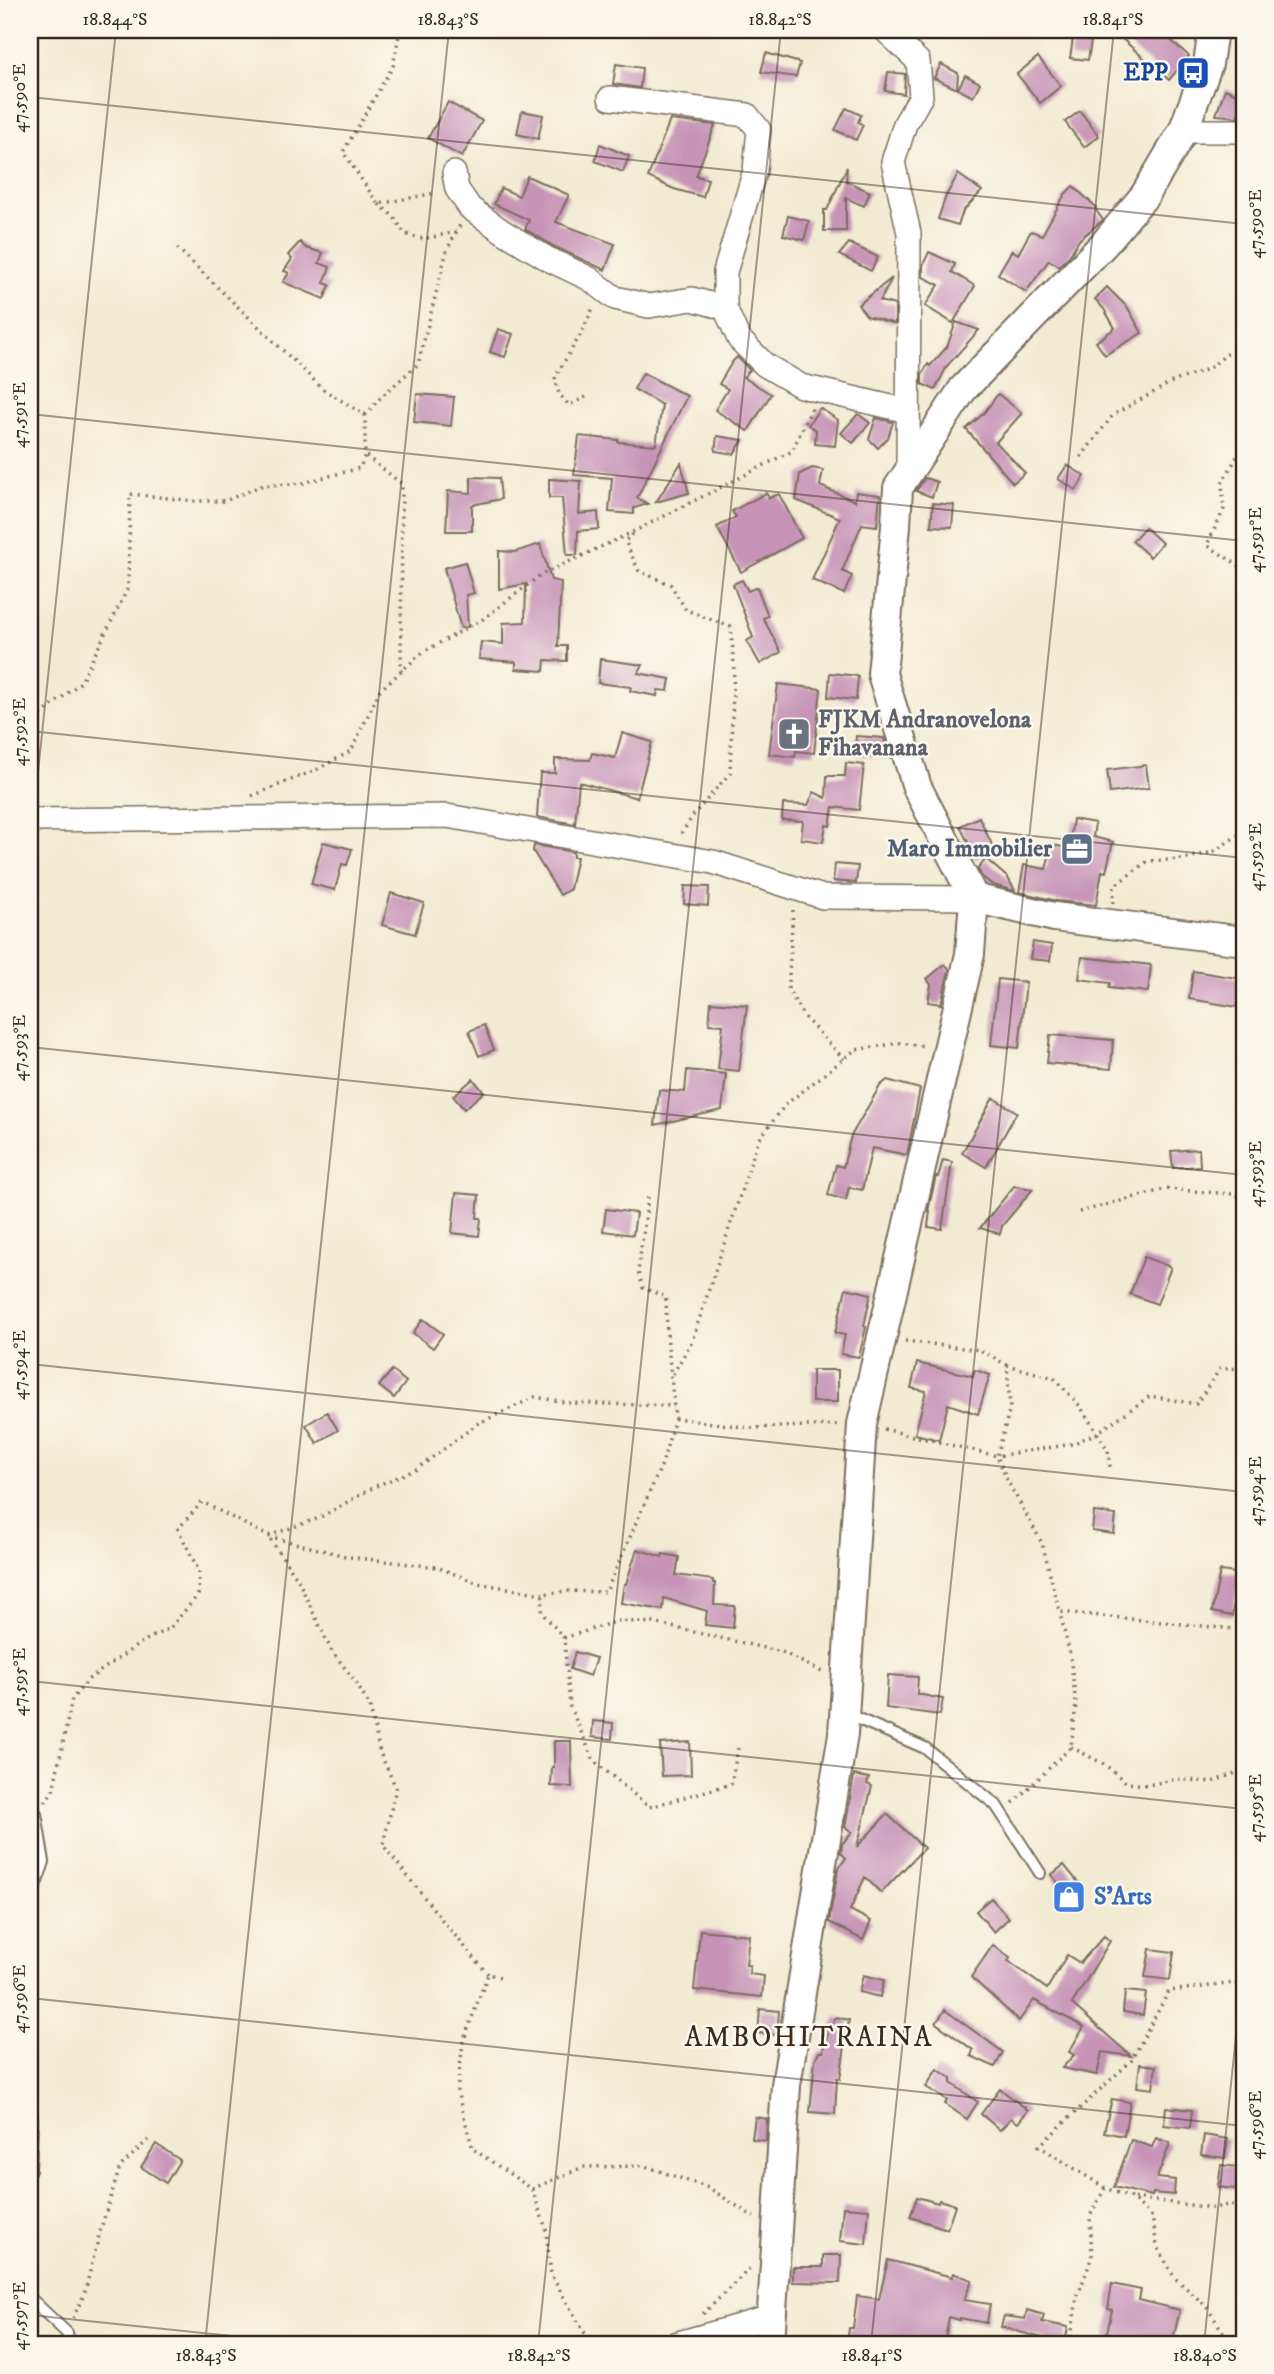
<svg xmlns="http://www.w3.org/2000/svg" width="1274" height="2374" viewBox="0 0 1274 2374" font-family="'IM FELL DW Pica',serif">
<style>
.building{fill:#c794b8}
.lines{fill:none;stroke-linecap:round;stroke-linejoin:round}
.service-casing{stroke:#7b6e5d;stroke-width:14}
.minor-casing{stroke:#7b6e5d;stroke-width:26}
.tertiary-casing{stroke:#7b6e5d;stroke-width:32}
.path{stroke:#7b6e5d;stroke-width:3.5;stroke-dasharray:2 5;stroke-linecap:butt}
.service{stroke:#fff;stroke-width:10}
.minor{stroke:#fff;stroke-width:23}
.tertiary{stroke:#fff;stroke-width:28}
.ticks{fill:none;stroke:#3b2a1e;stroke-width:2;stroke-opacity:0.45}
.labels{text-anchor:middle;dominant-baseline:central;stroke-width:5;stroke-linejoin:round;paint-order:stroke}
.transit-label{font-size:24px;font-weight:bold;fill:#164399;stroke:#fbf7ec;text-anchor:end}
.worship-label{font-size:24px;font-weight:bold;fill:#5b616d;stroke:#fbf7ec;text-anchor:start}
.service-label{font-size:24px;font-weight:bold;fill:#4e5e75;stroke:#fbf7ec;text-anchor:end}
.shop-label{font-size:24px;font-weight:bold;fill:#366cbe;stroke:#fbf7ec;text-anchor:start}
.quarter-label{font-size:28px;letter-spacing:2px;fill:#3b2a1e;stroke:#fbf7ec}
.neatline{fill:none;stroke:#3b2a1e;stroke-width:2.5}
.ticks-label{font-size:18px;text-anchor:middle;fill:#3b2a1e}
</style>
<rect width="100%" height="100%" fill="#fbf7ec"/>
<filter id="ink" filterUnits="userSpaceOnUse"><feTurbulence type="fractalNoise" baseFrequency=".0143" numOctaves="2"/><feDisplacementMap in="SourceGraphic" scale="14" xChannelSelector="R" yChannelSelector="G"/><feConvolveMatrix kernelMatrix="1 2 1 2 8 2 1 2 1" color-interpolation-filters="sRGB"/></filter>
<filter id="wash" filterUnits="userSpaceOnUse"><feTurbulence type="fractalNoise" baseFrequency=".00686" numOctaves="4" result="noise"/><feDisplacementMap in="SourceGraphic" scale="28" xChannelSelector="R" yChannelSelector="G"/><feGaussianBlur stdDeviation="1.57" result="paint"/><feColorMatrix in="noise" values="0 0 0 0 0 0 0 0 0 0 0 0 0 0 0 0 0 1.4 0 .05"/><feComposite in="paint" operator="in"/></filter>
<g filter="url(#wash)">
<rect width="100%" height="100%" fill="#f2ebd3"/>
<g id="blocks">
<g class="building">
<polygon points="1112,30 1159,30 1189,56 1169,80"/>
<polygon points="1073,38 1091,41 1088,60 1070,58"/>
<polygon points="766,53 800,63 796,77 761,72"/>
<polygon points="1038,57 1061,86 1040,103 1017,74"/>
<polygon points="616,64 642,68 640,88 613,84"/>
<polygon points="941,64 958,73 957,89 934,78"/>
<polygon points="888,72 905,74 904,94 885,91"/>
<polygon points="965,75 980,83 973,97 958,89"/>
<polygon points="1225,89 1244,97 1237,117 1216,115"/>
<polygon points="448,102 482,121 462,157 428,138"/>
<polygon points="846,108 861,115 858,122 863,125 856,140 835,130"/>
<polygon points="522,111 543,115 538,139 517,134"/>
<polygon points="1080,111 1099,136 1084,147 1065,122"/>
<polygon points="670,120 715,125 696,176 708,179 703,197 674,189 648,177"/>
<polygon points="600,144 629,156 623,172 595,161"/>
<polygon points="847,167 846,181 870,192 864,206 846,198 846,231 824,231 824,210 827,210"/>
<polygon points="958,174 982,191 963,211 958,225 938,219 946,196"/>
<polygon points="527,176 569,195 556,222 615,244 605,270 555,247 525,229 529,220 494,204 501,188 519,196"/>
<polygon points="1073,186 1096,207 1095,209 1103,220 1079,240 1070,255 1059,266 1049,260 1026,292 998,274 1012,250 1018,254 1031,231 1042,235 1065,194"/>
<polygon points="788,216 809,221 804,240 783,235"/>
<polygon points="300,242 306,248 323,253 319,263 330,267 324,283 330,285 324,299 283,282 289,273 284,271 292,259 288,255"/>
<polygon points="849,243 878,257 871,271 839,255"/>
<polygon points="929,252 955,264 952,272 975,286 953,323 925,306 939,285 923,277 923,265"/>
<polygon points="892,278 880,301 895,305 895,324 867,316 858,305"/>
<polygon points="1107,287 1128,308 1142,333 1105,355 1096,342 1115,328 1104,309 1095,299"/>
<polygon points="956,322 979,330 947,366 935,390 922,384 922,374 928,364 930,366 947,347"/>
<polygon points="498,329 513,334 505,357 490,352"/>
<polygon points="737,357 750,370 743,377 771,394 748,431 715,410 728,389 719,384 732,362"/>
<polygon points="643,373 687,396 637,498 648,504 634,508 634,514 609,512 612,478 574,475 579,436 618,440 618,442 656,445 662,405 634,389"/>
<polygon points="417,394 454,397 451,426 414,422"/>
<polygon points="998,394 1022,413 996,442 1025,473 1013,483 966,429 983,414"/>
<polygon points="820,408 838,420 835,446 815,444 816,430 808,425"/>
<polygon points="858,414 870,423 853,443 841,433"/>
<polygon points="876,418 893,422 888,438 878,448 869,439"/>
<polygon points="717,436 743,440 734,454 715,451"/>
<polygon points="681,463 689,493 656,502"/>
<polygon points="1067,465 1085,476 1076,490 1058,479"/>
<polygon points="812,468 823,470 820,486 855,501 856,492 880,495 877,526 862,524 842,571 852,576 844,594 812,580 840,518 796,500 800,474"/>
<polygon points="471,477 499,478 501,499 472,505 472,531 446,531 448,491 471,493"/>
<polygon points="925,478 937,482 932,497 916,491"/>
<polygon points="549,479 581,481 579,514 598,512 599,529 578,531 577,555 567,555 562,498 549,498"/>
<polygon points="766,493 769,498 779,494 802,538 741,572 717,527 736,517 732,511"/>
<polygon points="933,503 954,505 952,527 931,526"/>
<polygon points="1145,527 1162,543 1150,557 1132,541"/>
<polygon points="540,544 551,580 561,582 558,646 567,646 567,661 545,660 544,671 516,669 516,662 479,659 481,642 503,644 503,623 525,622 526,584 499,589 499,551 515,552"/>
<polygon points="465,562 474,593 466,595 468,627 461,628 444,568"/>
<polygon points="742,580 748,591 757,587 768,616 763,618 781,652 760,664 747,641 753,637 733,584"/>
<polygon points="600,659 643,665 638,673 670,679 668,691 658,690 657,696 630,691 631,687 598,683"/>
<polygon points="830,673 858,676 856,700 828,697"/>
<polygon points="778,684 821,689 814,753 796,751 795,757 769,754"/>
<polygon points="622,733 652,742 637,798 579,782 575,824 537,817 540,773 555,773 555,759 590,760 592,753 615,758"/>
<polygon points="856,736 884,738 890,758 855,755"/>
<polygon points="846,763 864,765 859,810 833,807 830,826 826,825 823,842 801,839 803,821 782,820 783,804 808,805 814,792 826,798 827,776 845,776"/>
<polygon points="1146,765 1149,788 1110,793 1107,770"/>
<polygon points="979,817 994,849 976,859 960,826"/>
<polygon points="1073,819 1095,823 1093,837 1113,842 1106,872 1102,871 1096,905 1057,901 1019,892 1024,865 1046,869 1052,845 1069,848"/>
<polygon points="323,842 352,849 347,865 342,864 335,890 311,884"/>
<polygon points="534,845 573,852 573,857 577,857 570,889 560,895 533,851"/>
<polygon points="986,859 1008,878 1015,891 993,885 981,876 978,869"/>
<polygon points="835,864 858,866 856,883 833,881"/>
<polygon points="685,886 709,887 708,906 684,904"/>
<polygon points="391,893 424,903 415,934 382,925"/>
<polygon points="1033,942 1052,945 1050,961 1030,959"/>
<polygon points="1082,957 1151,965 1148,992 1109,988 1110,983 1079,979"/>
<polygon points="945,964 949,969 941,1004 928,1002 931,985 927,979"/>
<polygon points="1193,971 1244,979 1244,1008 1189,999"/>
<polygon points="998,979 1026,982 1019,1048 991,1045"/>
<polygon points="711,1002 747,1005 739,1071 718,1069 723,1025 709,1024"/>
<polygon points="484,1025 494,1050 479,1056 469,1031"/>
<polygon points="1050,1035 1113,1040 1111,1069 1047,1063"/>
<polygon points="687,1070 726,1074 722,1110 655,1125 659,1090 685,1092"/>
<polygon points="473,1079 484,1092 464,1109 453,1096"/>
<polygon points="887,1080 920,1089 907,1155 872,1148 862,1190 849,1187 846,1200 828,1195 836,1165 843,1167 851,1136 880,1086"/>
<polygon points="993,1098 1017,1112 986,1167 962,1153"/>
<polygon points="1199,1149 1200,1166 1173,1168 1171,1151"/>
<polygon points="943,1160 952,1162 942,1229 928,1227 930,1211 928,1211 936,1176 938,1177"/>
<polygon points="1014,1186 1033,1189 1002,1226 1000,1234 980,1228"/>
<polygon points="456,1193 479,1195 477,1218 481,1218 479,1236 452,1233"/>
<polygon points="606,1209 636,1213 633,1235 603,1231"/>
<polygon points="1144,1257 1171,1267 1157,1304 1130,1294"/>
<polygon points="846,1288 871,1294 864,1326 866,1327 859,1357 841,1354 845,1335 835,1333"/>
<polygon points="423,1319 443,1334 433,1348 413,1333"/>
<polygon points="917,1363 973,1376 975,1370 990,1375 978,1414 948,1404 939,1440 915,1434 926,1391 911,1388"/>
<polygon points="392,1370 406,1382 394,1398 379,1386"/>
<rect x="812" y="1370" width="26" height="32"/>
<polygon points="327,1412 338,1430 317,1443 306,1425"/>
<polygon points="1094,1512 1116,1515 1114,1534 1092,1531"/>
<polygon points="637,1549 662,1557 663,1554 679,1557 676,1575 713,1580 713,1583 715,1583 714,1605 735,1606 733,1628 705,1625 707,1611 664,1598 663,1610 621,1603 624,1584 626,1584"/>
<polygon points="1220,1571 1244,1574 1238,1584 1232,1616 1212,1612"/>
<polygon points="575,1652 596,1658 590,1676 570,1669"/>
<polygon points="888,1675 918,1677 917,1694 943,1699 940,1715 886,1708"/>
<polygon points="593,1721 613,1723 612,1739 592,1737"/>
<polygon points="554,1741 571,1741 572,1787 551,1786 552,1767 554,1767"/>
<polygon points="690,1742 691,1775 662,1776 660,1744"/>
<polygon points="854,1775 869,1778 867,1784 872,1786 857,1847 887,1814 924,1848 881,1893 865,1877 850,1910 871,1921 863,1940 829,1922 838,1869 846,1858 841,1853 842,1844 852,1832 845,1827"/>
<polygon points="1064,1865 1078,1882 1066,1892 1051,1875"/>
<polygon points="991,1898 1009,1918 994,1932 976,1911"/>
<polygon points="700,1930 749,1935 746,1965 750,1965 749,1974 764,1976 762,1997 694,1990"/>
<polygon points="1104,1936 1110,1941 1072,2004 1131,2056 1102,2052 1097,2075 1062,2068 1074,2055 1069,2052 1084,2027 1034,2000 1019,2021 971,1977 993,1945 1010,1958 1008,1961 1047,1989 1067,1955 1080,1963"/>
<polygon points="1150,1949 1174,1952 1170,1980 1145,1977"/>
<polygon points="863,1975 884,1980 880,1997 859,1992"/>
<polygon points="1125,1991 1146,1993 1143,2015 1123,2012"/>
<polygon points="760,2009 779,2011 777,2035 758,2033"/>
<polygon points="945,2010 1003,2052 995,2067 971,2056 973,2050 936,2023"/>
<polygon points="836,2017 849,2020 840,2079 837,2078 835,2114 810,2112 815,2060 819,2052 823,2052 826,2038"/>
<polygon points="1140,2064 1156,2066 1153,2089 1137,2087"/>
<polygon points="937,2069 951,2078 951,2083 978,2102 967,2119 945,2104 947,2100 926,2087"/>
<polygon points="1000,2089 1028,2110 1018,2123 1011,2118 1000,2130 981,2114"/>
<polygon points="1112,2099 1130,2102 1124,2136 1104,2132"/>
<polygon points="1166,2107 1192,2110 1190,2128 1164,2125"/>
<polygon points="755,2117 767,2119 766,2141 752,2139"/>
<polygon points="1204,2135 1228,2139 1225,2158 1201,2155"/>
<polygon points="1156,2138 1170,2143 1157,2178 1175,2180 1174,2195 1153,2193 1152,2196 1114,2187 1131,2140 1152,2147"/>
<polygon points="156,2144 180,2160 166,2183 141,2167"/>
<polygon points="1221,2165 1244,2168 1244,2190 1218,2187"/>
<polygon points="917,2197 938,2203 939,2200 955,2205 947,2229 910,2217"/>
<polygon points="843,2207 869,2209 866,2244 840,2241"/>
<polygon points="823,2255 841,2255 840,2283 793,2282 793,2267 823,2267"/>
<polygon points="888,2260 952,2277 953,2273 972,2280 964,2300 990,2304 987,2323 960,2318 959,2320 949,2317 944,2344 847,2344 849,2328 853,2328 857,2296 879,2299"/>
<polygon points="1112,2284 1141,2290 1139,2300 1180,2310 1172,2344 1132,2344 1106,2337 1112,2310 1108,2309"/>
<polygon points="1027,2310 1044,2315 1042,2322 1068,2327 1065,2344 1046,2341 1046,2339 1001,2327 1004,2316 1025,2319"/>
</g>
</g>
</g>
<g filter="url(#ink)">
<use href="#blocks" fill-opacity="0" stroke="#7b6e5d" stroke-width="2"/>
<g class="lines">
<defs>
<g id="service">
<polyline points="847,1714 925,1748 996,1805 1040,1873"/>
<polyline points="30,1806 36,1814 44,1862 30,1901"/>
<polyline points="30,2114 32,2118 30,2170"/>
<polyline points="30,2298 67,2333 70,2344"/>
</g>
<g id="minor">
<polyline points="885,30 918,61 921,96 905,124 893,162 909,233 908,471"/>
<polyline points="610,98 747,115 759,130 755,170 725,272 725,308 739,339 765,365 801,386 908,411"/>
<polyline points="1183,131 1244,131"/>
<polyline points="454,173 457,189 470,208 502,231 548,259 590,279 615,298 649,306 692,299 725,308"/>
<polyline points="30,820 447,816 713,862 823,897 974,898"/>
<polyline points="675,2344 771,2317"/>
</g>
<g id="tertiary">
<polyline points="974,898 1054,917 1244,941"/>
<polyline points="770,2344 786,2085 843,1734 862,1424 970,954 974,898 917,787 882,674 896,526 898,488 963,389 1104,244 1145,195 1183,131 1208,64 1213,30"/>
</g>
</defs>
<use href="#service" class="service-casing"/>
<use href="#minor" class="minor-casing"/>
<use href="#tertiary" class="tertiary-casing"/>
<g class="path">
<polyline points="400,30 393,66 343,152 378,204 436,193"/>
<polyline points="379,204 394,217 405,234 423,239 456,232"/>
<polyline points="177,248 324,390 365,415 365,455 402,484 401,671"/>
<polyline points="1244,381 1241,450 1222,483 1224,509 1207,545 1244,569"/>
<polyline points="586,397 569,405 559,394 555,377 582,332 594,306"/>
<polyline points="365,415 382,396 418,364 447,250 460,225"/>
<polyline points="1081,457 1113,415 1172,382 1208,369 1236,347 1244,345"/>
<polyline points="633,534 625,541 639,571 671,585 686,610 731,627 734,664 730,773 695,813 680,835"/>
<polyline points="30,724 81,682 128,588 130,494 196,501 225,501 260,486 303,483 360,468 365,455"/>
<polyline points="252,796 318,769 351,751 380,690 423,652 483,619 541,575 637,530 792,451 812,408"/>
<polyline points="1113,903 1114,886 1148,861 1184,859 1213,852 1244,831"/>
<polyline points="793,910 788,989 804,1017 844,1059"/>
<polyline points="648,1197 638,1272 643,1288 666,1297 667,1334 675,1418 751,1428 839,1425"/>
<polyline points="1079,1212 1166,1189 1232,1194 1244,1197"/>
<polyline points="905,1341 980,1350 1007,1365 1010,1408 997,1456 1072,1444 1097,1433 1150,1396 1196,1404 1220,1369 1244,1368"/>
<polyline points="1007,1365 1054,1378 1080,1406 1108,1450 1110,1467"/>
<polyline points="673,1374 692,1341 758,1141 785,1105 855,1050 899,1043 926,1046"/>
<polyline points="675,1418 662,1464 606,1592 566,1591 543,1594 542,1613 564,1638 570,1707 594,1761 649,1807 731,1784 738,1748"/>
<polyline points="884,1429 997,1456 1007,1480 1042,1543 1060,1612 1244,1630"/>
<polyline points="564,1638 618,1621 654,1623 782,1652 824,1673"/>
<polyline points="1071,1747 1104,1764 1127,1783 1148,1785 1177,1779 1212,1782 1244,1770"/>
<polyline points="45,1802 53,1791 72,1699 89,1679 142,1642 170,1628 198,1595 199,1571 178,1529 202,1502 268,1536 319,1518 376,1486 417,1469 477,1424 535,1397 571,1403 674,1406"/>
<polyline points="1013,1803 1071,1747 1076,1704 1070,1655 1060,1613"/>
<polyline points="488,1974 442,1920 383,1845 396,1788 380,1753 370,1707 355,1681 331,1650 297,1578 268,1536 349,1557 437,1567 477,1583 543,1594"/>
<polyline points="500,1977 488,1974 463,2042 457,2091 473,2149 532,2189 546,2229 551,2275 584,2332 600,2344"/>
<polyline points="532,2189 583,2167 645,2166 709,2188 754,2217"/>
<polyline points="1134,2198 1213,2208 1229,2205 1244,2207"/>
<polyline points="703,2314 750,2268"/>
<polyline points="73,2318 84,2295 101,2228 120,2167 148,2140"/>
<polyline points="1070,2344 1077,2298 1092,2257 1090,2216 1105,2188"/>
<polyline points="1231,2344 1206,2306 1174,2277 1157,2246 1152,2217 1132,2198 1105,2188 1039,2146 1131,2061 1169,1991 1244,1982"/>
</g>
<use href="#service" class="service"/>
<use href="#minor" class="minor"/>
<use href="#tertiary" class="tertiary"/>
</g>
</g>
<path class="ticks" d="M30,97L1244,224M30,414L1244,541M30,731L1244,858M30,848L116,30M30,1047L1244,1175M30,1364L1244,1492M30,1681L1244,1809M30,1998L1244,2126M30,2315L308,2344M205,2344L449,30M538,2344L781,30M871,2344L1114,30M1204,2344L1244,1959"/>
<defs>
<symbol id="bus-square" viewBox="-11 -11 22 22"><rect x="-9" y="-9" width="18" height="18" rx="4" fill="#1a4fb4" stroke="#fbf7ec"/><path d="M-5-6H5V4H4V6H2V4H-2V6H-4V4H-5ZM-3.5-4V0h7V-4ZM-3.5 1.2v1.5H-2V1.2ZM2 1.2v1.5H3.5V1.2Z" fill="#fff"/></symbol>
<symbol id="church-square" viewBox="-11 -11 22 22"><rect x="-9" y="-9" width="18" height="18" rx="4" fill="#6b7280" stroke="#fbf7ec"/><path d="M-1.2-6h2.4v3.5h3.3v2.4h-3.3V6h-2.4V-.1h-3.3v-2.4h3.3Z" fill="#fff"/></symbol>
<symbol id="office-square" viewBox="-11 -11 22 22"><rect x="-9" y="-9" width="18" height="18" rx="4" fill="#5c6f8a" stroke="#fbf7ec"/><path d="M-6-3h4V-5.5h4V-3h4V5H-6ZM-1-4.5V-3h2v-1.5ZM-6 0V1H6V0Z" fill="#fff"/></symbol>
<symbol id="shop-square" viewBox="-11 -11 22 22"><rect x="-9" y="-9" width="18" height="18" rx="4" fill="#3f7fe0" stroke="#fbf7ec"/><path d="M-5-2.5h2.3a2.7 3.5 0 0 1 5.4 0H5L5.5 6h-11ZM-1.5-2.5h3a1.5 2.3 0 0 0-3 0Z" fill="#fff"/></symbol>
</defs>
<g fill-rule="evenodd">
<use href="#bus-square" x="1174" y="54" width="38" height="38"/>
<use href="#church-square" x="775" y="715" width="38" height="38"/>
<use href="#office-square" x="1058" y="830" width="38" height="38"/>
<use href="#shop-square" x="1050" y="1878" width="38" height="38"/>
</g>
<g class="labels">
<g class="transit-label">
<text x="1168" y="73">EPP</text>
</g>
<g class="worship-label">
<text x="818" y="720">FJKM Andranovelona<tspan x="818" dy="28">Fihavanana</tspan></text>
</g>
<g class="service-label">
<text x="1052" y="849">Maro Immobilier</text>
</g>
<g class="shop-label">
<text x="1094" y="1897">S'Arts</text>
</g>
<g class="quarter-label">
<text x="809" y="2037">AMBOHITRAINA</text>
</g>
</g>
<rect width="1274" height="2374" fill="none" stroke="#fbf7ec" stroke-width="77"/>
<rect x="38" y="38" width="1198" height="2298" class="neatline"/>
<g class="ticks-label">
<text x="115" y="25">18.844°S</text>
<text x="448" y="25">18.843°S</text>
<text x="780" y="25">18.842°S</text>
<text x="1113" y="25">18.841°S</text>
<text transform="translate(19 98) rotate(-90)" y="6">47.590°E</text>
<text transform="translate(1255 224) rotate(-90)" y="6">47.590°E</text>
<text transform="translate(19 415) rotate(-90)" y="6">47.591°E</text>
<text transform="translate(1255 540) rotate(-90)" y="6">47.591°E</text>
<text transform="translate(19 732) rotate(-90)" y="6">47.592°E</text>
<text transform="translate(1255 857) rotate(-90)" y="6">47.592°E</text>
<text transform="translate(19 1048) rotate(-90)" y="6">47.593°E</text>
<text transform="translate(1255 1174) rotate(-90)" y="6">47.593°E</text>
<text transform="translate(19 1365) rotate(-90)" y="6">47.594°E</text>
<text transform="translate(1255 1491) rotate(-90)" y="6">47.594°E</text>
<text transform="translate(19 1682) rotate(-90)" y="6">47.595°E</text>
<text transform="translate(1255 1808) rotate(-90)" y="6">47.595°E</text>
<text transform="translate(19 1999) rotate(-90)" y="6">47.596°E</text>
<text transform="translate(1255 2125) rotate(-90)" y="6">47.596°E</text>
<text transform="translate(19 2316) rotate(-90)" y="6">47.597°E</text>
<text x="206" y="2361">18.843°S</text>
<text x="539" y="2361">18.842°S</text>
<text x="872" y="2361">18.841°S</text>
<text x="1205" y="2361">18.840°S</text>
</g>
</svg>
